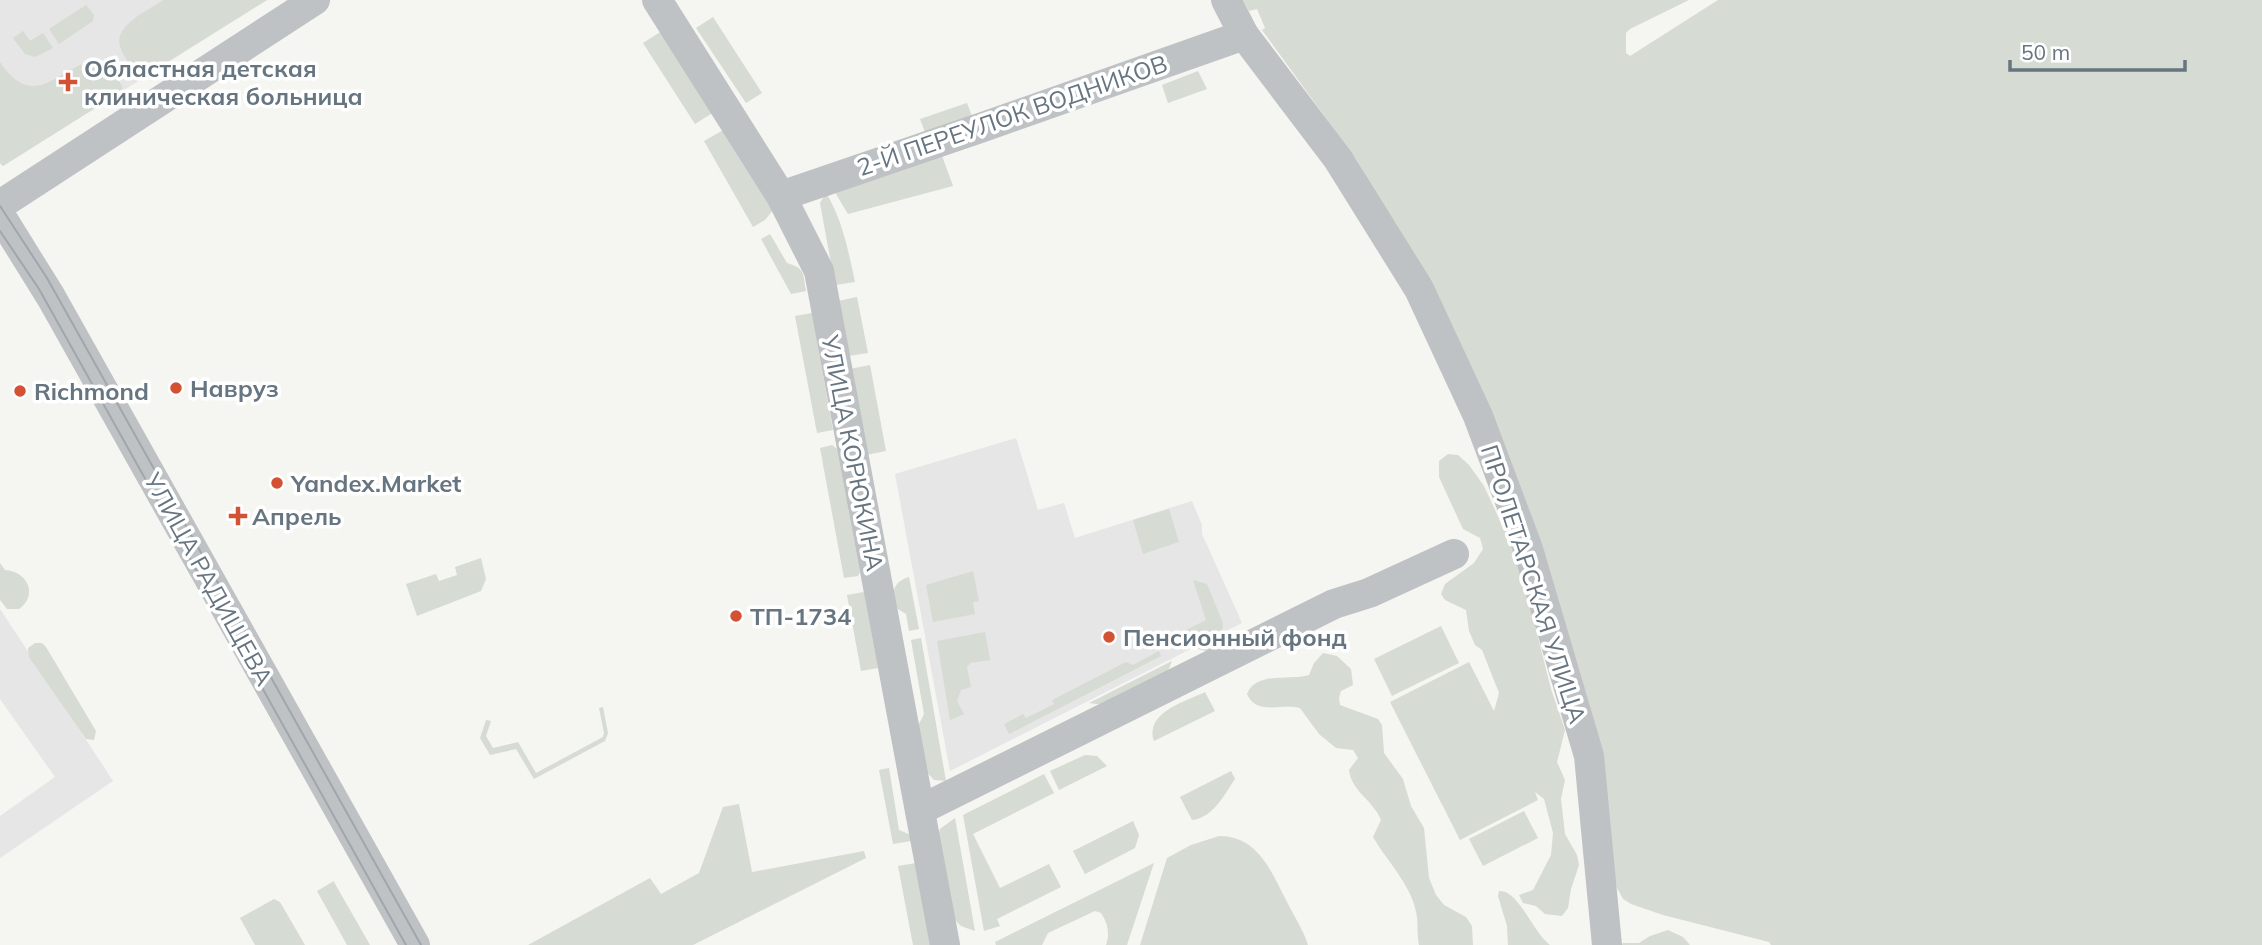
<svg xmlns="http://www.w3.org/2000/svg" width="2262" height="945" viewBox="0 0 2262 945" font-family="Mulish,sans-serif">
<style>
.built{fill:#e5e6e5}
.green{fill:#d6dbd3}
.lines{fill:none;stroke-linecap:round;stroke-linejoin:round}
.minor{stroke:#bec2c5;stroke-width:30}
.tram{stroke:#a0a6aa;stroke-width:2}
.poi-dot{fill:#d35233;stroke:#fff;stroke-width:2.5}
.labels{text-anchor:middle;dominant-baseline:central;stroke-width:7;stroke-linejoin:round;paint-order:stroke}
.poi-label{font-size:24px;font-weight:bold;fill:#667580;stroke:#fff;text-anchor:start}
.street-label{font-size:24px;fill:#667580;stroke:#fff}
</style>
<rect width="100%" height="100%" fill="#f5f5f1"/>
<g class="built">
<polygon points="0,0 267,0 3,166 0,163"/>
<polygon points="1016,438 1038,510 1064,503 1075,538 1192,501 1202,525 1202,534 1242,623 950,771 895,474"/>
<polygon points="0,609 113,781 0,858 0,816 55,777 0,699"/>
</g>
<g class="green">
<path d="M163,0H267L140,79C134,69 123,57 120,46C114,25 149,10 163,0Z"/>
<polygon points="1243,0 1689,0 1630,29 1626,33 1626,53 1630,56 1718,0 2262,0 2262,945 1771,945 1769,942 1663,915 1631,904 1623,899 1617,888 1609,865 1600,758 1414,257 1357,161 1262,30 1265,28 1257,9 1249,11"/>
<polygon points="86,5 94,15 93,21 59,44 49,29"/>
<polygon points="713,17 762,93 746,103 696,28"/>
<polygon points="23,31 30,41 43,33 53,48 35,57 25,54 13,38"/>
<polygon points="662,31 714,112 695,124 643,43"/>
<path d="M0,62C42,125 71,41 108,68C115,72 120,83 124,90L3,166L0,163Z"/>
<polygon points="1198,71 1207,89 1168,103 1162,85"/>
<polygon points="967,103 973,119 926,135 920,119"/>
<polygon points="725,129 773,210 765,220 753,227 704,141"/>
<polygon points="941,153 953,186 848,214 833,189"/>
<path d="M826,193C843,221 848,250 855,282L835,285L820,203Z"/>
<path d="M770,234L787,263C805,268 803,273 806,291L791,294L761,239Z"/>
<polygon points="857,297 868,353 848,356 838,301"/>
<polygon points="812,313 833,430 817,433 795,316"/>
<polygon points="870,365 886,451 866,455 850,369"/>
<polygon points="832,445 837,449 860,572 858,576 844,578 820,448"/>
<polygon points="1448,454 1458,455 1469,465 1484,486 1502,525 1515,537 1531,588 1534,622 1551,689 1565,730 1557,762 1565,780 1561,799 1565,834 1577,855 1579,865 1571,889 1568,908 1562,916 1545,914 1536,906 1523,903 1519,895 1533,890 1551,855 1553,833 1544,799 1535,792 1538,800 1460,840 1390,702 1469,662 1494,711 1499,693 1482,650 1475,645 1469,631 1466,610 1445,600 1441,594 1445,584 1474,563 1483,549 1480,538 1463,529 1439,477 1439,461"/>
<polygon points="1169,509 1179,542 1143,554 1133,520"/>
<polygon points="481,558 486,579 481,591 417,616 406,584 436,574 439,581 457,575 455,567"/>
<path d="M0,563L5,570C27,571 39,595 19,609H7L0,600Z"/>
<polygon points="973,571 979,601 973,602 975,614 933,622 926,585"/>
<path d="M909,577L919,629L909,631L906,614L893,606C893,590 893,582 909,577Z"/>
<polygon points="1193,580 1207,584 1223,623 1221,643 1208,652 1189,646 1180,633 1206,620"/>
<polygon points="864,592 878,668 861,671 847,595"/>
<polygon points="1441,626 1459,663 1392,696 1374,659"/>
<polygon points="985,632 990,660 970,663 967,667 971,687 961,690 957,701 964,714 950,720 937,641"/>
<polygon points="921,638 946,781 934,780 926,771 918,726 924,714 911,640"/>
<polygon points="35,643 42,643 46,647 96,731 94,740 86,739 29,657 28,648"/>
<polygon points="1159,651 1161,656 1009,734 1004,724 1023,714 1026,718 1054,704 1052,700 1126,662 1133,665"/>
<path d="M1323,653L1337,656L1351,669L1353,685L1341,691L1339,698L1340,705L1378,719L1382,725L1384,753L1403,779L1411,806L1424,828L1429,878L1436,895L1444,905L1466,917L1472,926L1473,945H1419C1417,935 1418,926 1417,917C1413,886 1388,863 1373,837L1381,820C1374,801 1351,791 1349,770L1358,758L1353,750L1336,748L1319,734L1300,708C1283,703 1256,716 1247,694C1256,671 1290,681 1309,675L1314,663Z"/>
<polygon points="1172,661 1168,671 1104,705 1089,703"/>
<path d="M1205,692L1215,711L1154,741C1145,712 1185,702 1205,692Z"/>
<polygon points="603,707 608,733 605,741 534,779 516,749 490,755 480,738 486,720 491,721 486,736 493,748 518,742 536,773 603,737 604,733 599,708"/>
<polygon points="1085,755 1097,756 1107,766 1059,790 1050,771"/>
<polygon points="889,768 899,830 911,835 911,841 893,844 879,770"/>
<path d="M1231,771L1235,779C1224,795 1213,818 1192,820L1180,797Z"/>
<polygon points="1044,774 1054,793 973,834 1000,888 1049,864 1061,887 997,919 1000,926 984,931 963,815"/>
<polygon points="739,804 752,872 864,851 866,858 693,945 528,945 650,878 661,894 699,873 723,807"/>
<polygon points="1524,811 1538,838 1483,866 1469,839"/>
<polygon points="955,818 975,931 961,926 952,917 938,835 940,829"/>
<polygon points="1133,821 1139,835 1135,848 1085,874 1073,851"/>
<path d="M1219,836C1258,836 1271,871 1286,900C1293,915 1303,929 1308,945H1140L1167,858L1191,845Z"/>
<polygon points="916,863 930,945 913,945 898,866"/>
<path d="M1154,863L1127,945H1106C1110,934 1108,923 1101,913L1095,911L1048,933L1042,945H996L995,942Z"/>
<polygon points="334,881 334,882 370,945 347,945 317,891"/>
<path d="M1499,891C1518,889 1534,934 1550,945H1508L1507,926L1498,896Z"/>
<polygon points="274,899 280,902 305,945 255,945 240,918"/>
<polygon points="1668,930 1683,937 1690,945 1621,945 1623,943 1639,943 1650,936"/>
</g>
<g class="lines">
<g class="minor">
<polyline points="657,0 781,196 819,271 945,945"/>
<polyline points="1226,0 1244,35 1338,159 1419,289 1478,416 1528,549 1589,756 1607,945"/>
<polyline points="781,196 983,127 1244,35"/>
<polyline points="0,205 315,0"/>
<polyline points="0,215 51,297 415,945"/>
<polyline points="920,810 1334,604 1369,593 1454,554"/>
</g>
<g class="tram">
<polyline points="0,206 47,278 421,945"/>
<polyline points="0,231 39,289 406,945"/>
</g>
</g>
<g class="poi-dot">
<path d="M64.5 71.5h7v7h7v7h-7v7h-7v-7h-7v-7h7z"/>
<circle cx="176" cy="388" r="7"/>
<circle cx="20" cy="391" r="7"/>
<circle cx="277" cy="483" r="7"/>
<path d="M234.5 505.5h7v7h7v7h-7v7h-7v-7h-7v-7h7z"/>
<circle cx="736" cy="616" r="7"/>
<circle cx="1109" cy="637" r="7"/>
</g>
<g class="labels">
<g class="poi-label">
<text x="84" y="68">Областная детская<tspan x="84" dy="28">клиническая больница</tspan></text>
<text x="190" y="388">Навруз</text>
<text x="34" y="391">Richmond</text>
<text x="291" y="483">Yandex.Market</text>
<text x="252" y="516">Апрель</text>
<text x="750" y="616">ТП-1734</text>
<text x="1123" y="637">Пенсионный фонд</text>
</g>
<g class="street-label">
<text transform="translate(1012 115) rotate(-19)">2-Й ПЕРЕУЛОК ВОДНИКОВ</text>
<text transform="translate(853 453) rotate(79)">УЛИЦА КОРЮКИНА</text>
<text transform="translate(209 579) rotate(61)">УЛИЦА РАДИЩЕВА</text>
<text transform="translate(1534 584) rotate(72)">ПРОЛЕТАРСКАЯ УЛИЦА</text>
</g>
</g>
<path d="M2010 60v10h175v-10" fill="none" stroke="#667580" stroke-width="3.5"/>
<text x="2021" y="60" font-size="21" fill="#667580" stroke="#ffffff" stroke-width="5" paint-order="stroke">50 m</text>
</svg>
